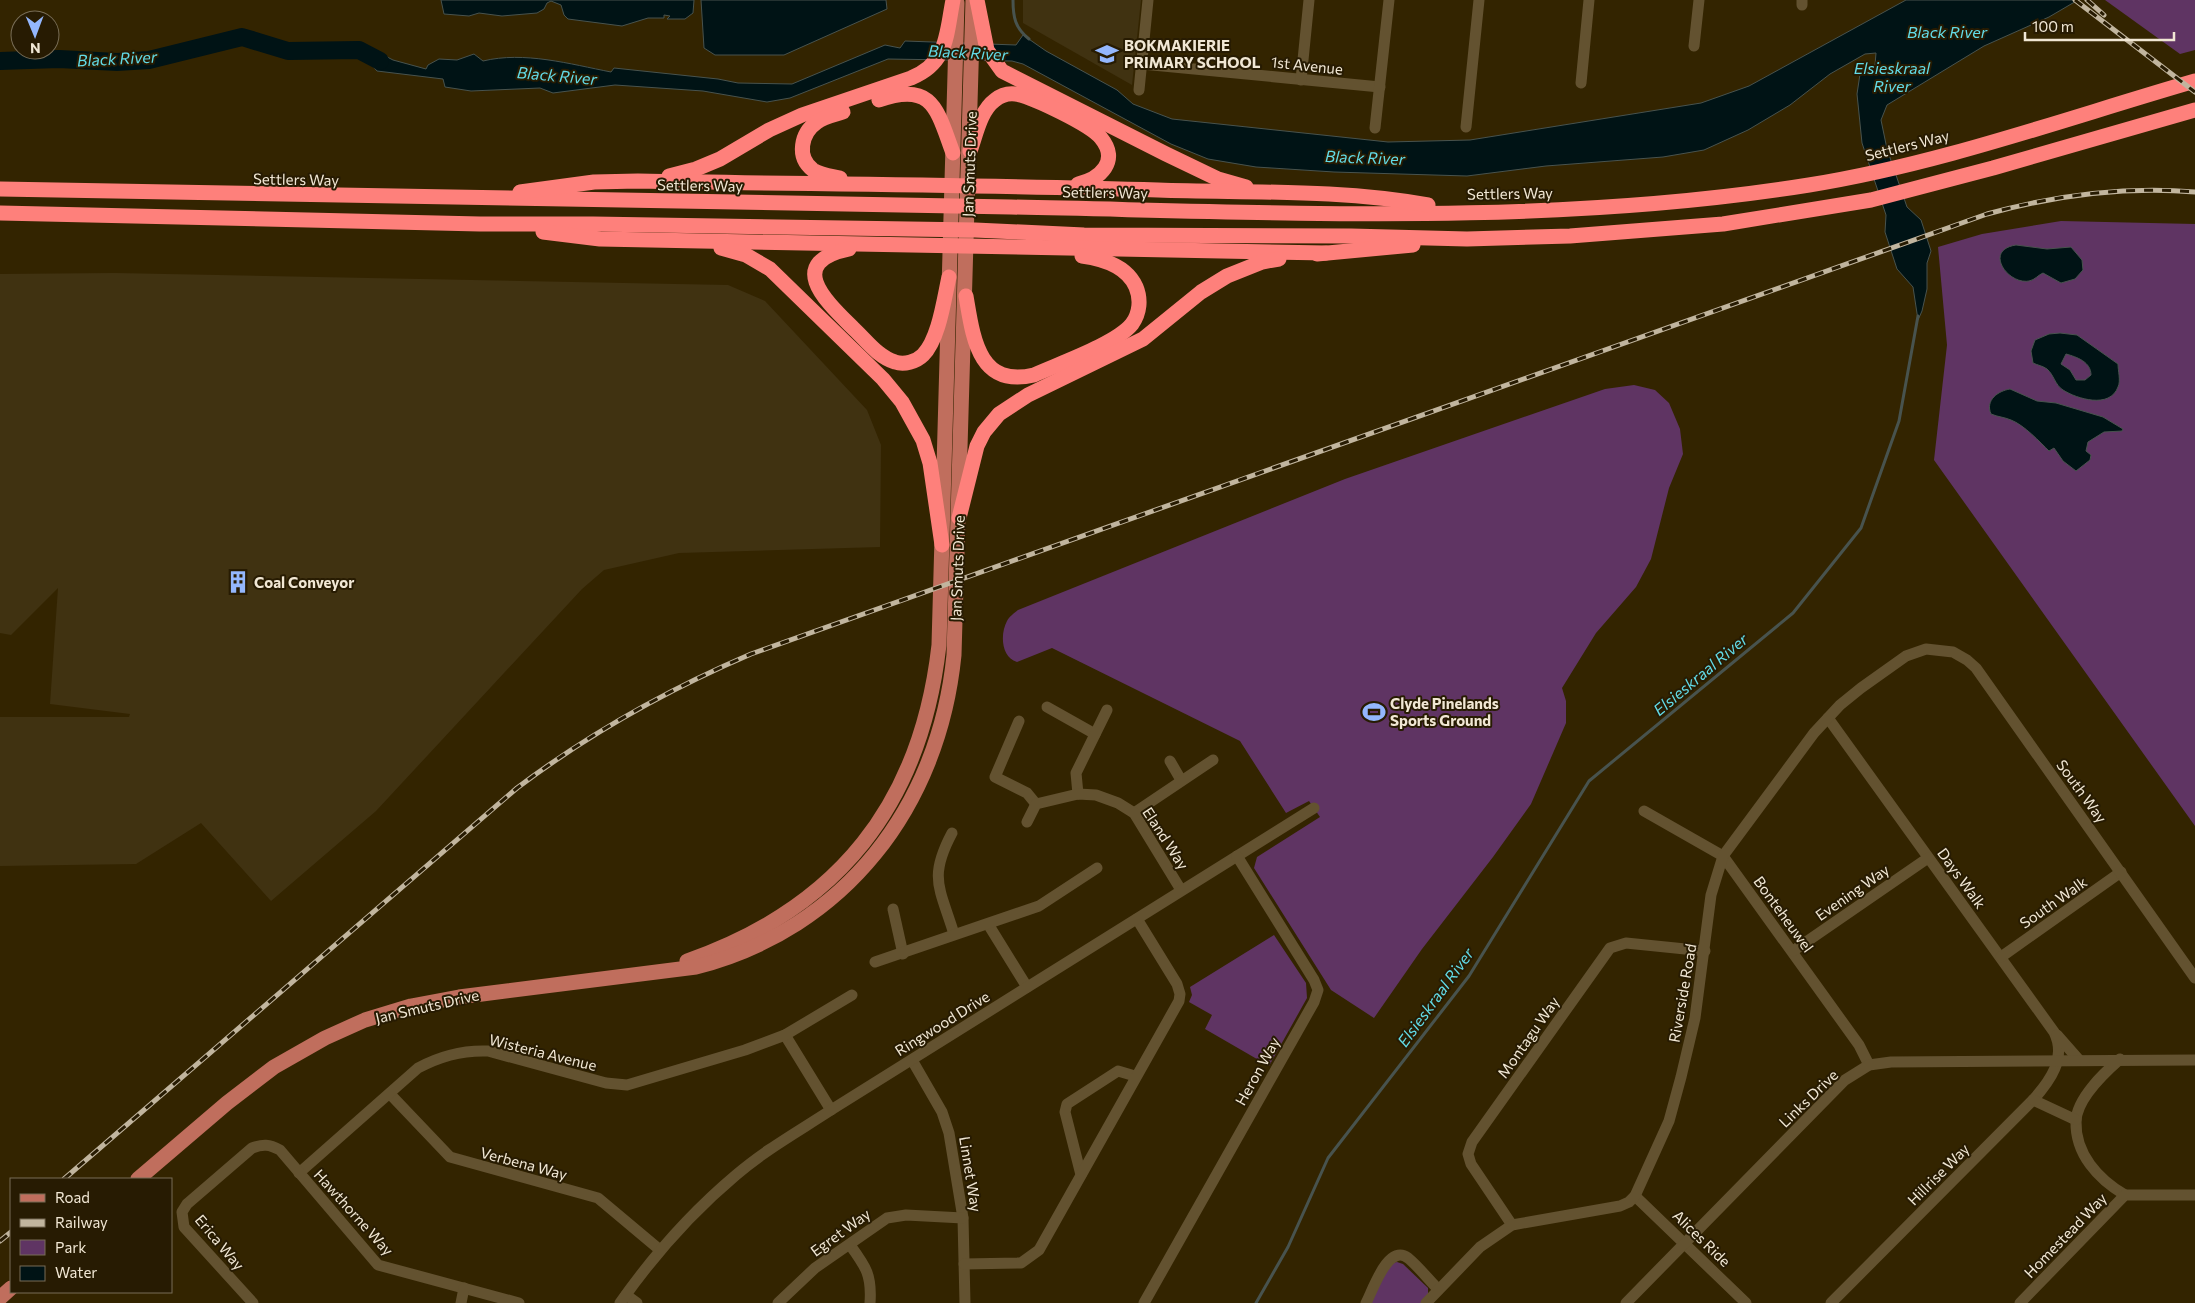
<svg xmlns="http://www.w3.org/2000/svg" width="2195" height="1303" viewBox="0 0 2195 1303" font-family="Commissioner,sans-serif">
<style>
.built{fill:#403211}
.green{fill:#5f3463}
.water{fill:#001315;stroke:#48534e;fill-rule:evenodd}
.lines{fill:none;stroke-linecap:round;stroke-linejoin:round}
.stream{stroke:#48534e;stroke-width:3}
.river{stroke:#001315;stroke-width:18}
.street{stroke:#635230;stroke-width:11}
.primary{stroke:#c06e5d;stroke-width:15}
.highway{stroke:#fe807b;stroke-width:15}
.rail-casing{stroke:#c1b59e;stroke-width:5}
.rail{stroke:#271b02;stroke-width:3;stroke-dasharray:9;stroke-linecap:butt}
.labels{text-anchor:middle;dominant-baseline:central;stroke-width:4;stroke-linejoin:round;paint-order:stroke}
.poi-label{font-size:15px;font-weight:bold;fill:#f1e7d4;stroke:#271b02;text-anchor:start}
.street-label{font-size:15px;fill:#f1e7d4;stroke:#271b02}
.water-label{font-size:16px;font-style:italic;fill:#62dbe7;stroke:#271b02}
</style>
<rect width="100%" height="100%" fill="#332400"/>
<g class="built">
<polygon points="1023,0 1141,0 1132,85 1023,23"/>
<polygon points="115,273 728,285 765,301 867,410 881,445 880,547 679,553 604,570 582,589 376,811 271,901 201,823 136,864 0,866 0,717 129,717 130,714 50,704 58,588 11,635 0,633 0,274"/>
</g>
<g class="green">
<polygon points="2105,0 2195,0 2195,50 2180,54"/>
<polygon points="2061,221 2195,224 2195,826 1934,460 1947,345 1938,247 1982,234"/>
<path d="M1634,385L1655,390L1669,403L1680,429L1683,454L1669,488L1651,559L1636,587L1596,633L1562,688L1566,701V723L1531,804L1493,857L1422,949L1374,1018L1331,990L1254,868L1257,857L1320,817L1309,801L1286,813L1240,741L1052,648L1017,662C1001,657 1000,634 1007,621C1009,617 1014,613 1018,610L1345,479L1605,389Z"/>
<polygon points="1274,935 1306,983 1307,998 1269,1066 1205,1029 1212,1015 1189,1002 1192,995 1190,987"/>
<polygon points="1397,1262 1403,1264 1428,1288 1428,1295 1421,1303 1366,1303 1392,1263"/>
</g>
<g class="water">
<polygon points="441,0 694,0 693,13 685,19 667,19 670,16 664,15 664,18 648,18 622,26 568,19 564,15 561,5 551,1 547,3 544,9 537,13 502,16 479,13 469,16 444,14"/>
<polygon points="701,0 886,0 887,9 784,55 715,55 704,48"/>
<path d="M1906,0H2078L2049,17L1984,46L1887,105L1881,120L1887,149L1907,207L1921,220L1931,251L1927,263V289L1922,311L1918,320L1913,287L1897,269L1885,232L1886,215L1862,143L1857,94L1860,74L1875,65L1876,53L1865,54L1830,74L1790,105L1748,130L1704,150L1663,157L1546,166L1467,176L1334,172L1256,167L1208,159L1171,144L1023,64L1012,61L888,59L790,98L767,102L703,91L615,85L553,93L540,88L471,91L445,87L443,79L377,71L359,50L366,46L393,60L426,69L428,65L439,59L457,60L474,54L483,61C524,51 570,64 611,72L614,68L718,79L738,83L792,84L885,45L900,48L905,41L1016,45L1023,35L1046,51L1117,90L1133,104L1172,119L1388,142L1470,140L1701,103L1749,86Z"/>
<path d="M2016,245L2047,249L2071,247L2082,260L2083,270L2075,279L2061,283L2043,273C2038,275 2035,280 2029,281C2008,285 1983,250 2016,245Z"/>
<path d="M2060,333L2077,335L2118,364C2118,371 2121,381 2118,387C2110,409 2077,399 2063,390C2055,385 2054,375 2047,369C2043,366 2037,365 2033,363L2031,351L2035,340L2049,334ZM2066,354C2077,357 2091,362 2091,375L2085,380H2076L2070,370L2061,364Z"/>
<path d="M2010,389L2037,401L2056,403L2103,417L2123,429L2122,431L2104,432L2088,442L2086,451L2091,455L2090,460L2076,471L2063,461L2054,448L2049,451C2040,442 2024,425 2011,420C2004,417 1998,417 1991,414C1985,400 1998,391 2010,389Z"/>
</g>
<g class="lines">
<g class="stream">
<path d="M1013,0C1013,17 1015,28 1029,39"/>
<polyline points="1256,1303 1288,1247 1328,1158 1469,976 1589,781 1793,613 1861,528 1899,421 1918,316"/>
</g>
<polyline class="river" points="0,61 59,59 117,62 149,60 242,37 288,51 359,50 380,61"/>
<g class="street">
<polyline points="1802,5 1802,0"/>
<polyline points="1694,46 1699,0"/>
<polyline points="1142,64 1380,87"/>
<polyline points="1301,80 1309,0"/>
<polyline points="1581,83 1589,0"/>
<polyline points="1139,90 1148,0"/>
<polyline points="1466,127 1479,0"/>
<polyline points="1375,128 1389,0"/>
<polyline points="1047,707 1095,734"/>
<path d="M1828,718L2054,1032C2067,1058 2050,1081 2033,1100L1831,1303"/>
<polyline points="1019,721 995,777 1027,793 1036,804"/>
<polyline points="1170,761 1181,780"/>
<polyline points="1078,794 1076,773 1107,710"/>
<polyline points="1644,811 1723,856 1859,1045 1869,1065"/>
<polyline points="1134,813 1213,760"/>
<polyline points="1027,822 1036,804 1078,794 1096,795 1118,803 1134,813 1181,890"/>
<path d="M952,833C928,878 940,888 954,934"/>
<polyline points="893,909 903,954"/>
<polyline points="988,924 1027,987"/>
<polyline points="1793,951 1928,858"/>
<polyline points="2001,957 2121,872"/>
<polyline points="875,962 1039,906 1097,868"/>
<polyline points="785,1035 831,1110"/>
<polyline points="2057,1035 2079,1060"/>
<path d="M2120,1059C2104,1073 2077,1098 2076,1121C2075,1154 2098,1179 2125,1195"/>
<polyline points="912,1060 942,1112 949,1133 963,1218 965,1303"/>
<polyline points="390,1094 450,1157 598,1198 660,1250"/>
<polyline points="2033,1100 2076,1120"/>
<path d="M299,1173L418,1068C440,1056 462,1050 488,1051L606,1083L627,1085L745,1050L785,1035L852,995"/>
<polyline points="1081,1175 1065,1112 1067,1104 1118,1071 1135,1076"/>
<polyline points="1635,1196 1746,1303"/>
<polyline points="1512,1225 1471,1164 1468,1154 1472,1142 1610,948 1626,943 1705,951"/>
<path d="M850,1245C866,1267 872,1275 870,1303"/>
<polyline points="964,1264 1021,1263 1039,1250 1179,1001 1180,994 1177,984 1137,919"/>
<polyline points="626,1295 637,1303"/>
<path d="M253,1303L184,1227L182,1212L187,1204L252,1148C263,1144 269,1144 280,1150L378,1265L519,1303"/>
<polyline points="461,1303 464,1288"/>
<path d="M620,1303C653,1256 692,1212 736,1175C765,1150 799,1131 831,1110L1314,808"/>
<polyline points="778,1303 815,1268 887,1218 906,1215 963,1218"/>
<polyline points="1144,1303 1314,1002 1318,990 1314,980 1237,856"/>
<path d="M1366,1303C1373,1290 1388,1243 1408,1258C1419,1267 1428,1279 1438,1289"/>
<polyline points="1426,1303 1480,1247 1512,1225 1620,1206 1629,1202 1635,1196 1669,1121 1681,1077 1695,1018 1711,895 1723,856 1814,733 1840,705 1861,688 1906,656 1926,649 1953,652 1967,660 1976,668 2195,978"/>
<polyline points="1626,1303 1845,1080 1869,1065 1891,1062 2195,1060"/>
<polyline points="2020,1303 2125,1195 2195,1195"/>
</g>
<g class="primary">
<path d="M687,961C839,908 921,804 939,645L957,3"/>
<path d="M138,1179L227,1103L274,1067L325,1038L365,1020L411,1006L459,997L696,967C845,929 939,806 954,655L973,0"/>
<polyline points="0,1298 11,1288"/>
</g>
<g class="highway">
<polyline points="977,0 987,50 1002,71 1166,154 1218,179 1246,187"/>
<path d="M879,100C933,81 937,110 953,153"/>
<path d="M970,151C976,135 980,111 995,100C1001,95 1009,93 1016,94C1033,97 1091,125 1101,138C1120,161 1100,179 1078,184"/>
<path d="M669,176L696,169L720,159L769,130L802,115L911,78C948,63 946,35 953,0"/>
<path d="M840,178C831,176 821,175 813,170C796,157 801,133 817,122C824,117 834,115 843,112"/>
<path d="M0,189C337,197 674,202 1011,207C1275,212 1547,227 1809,185C1940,164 2067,118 2195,81"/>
<path d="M520,192L594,182L638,181C812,184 985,185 1158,190C1248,193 1340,189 1428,205"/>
<polyline points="0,213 480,224 593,224 975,230 1084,235 1351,236 1467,239 1570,236 1723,224 1871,200 1993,168 2195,110"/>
<polyline points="543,232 600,239 1326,253"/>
<polyline points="721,248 746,255 770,269 883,379 902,402 923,440 930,463 942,545"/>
<path d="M849,249C783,263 828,303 854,329C866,340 878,357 895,362C904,365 916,362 923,355C939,339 944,299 949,277"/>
<polyline points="1317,254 1413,245"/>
<path d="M966,296C973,337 978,388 1034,375C1058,364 1116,344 1132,324C1140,313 1141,299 1136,287C1127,266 1104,259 1082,256"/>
<polyline points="959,518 977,446 984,432 999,414 1028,395 1143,339 1201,292 1227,276 1262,262 1279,259"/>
</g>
<defs>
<g id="rail">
<polyline points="2075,0 2195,92"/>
<polyline points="2087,0 2104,15"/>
<path d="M64,1179L517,788C590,733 667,690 751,654L1987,214C2056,195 2124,186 2195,192"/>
<polyline points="0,1241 11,1232"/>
</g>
</defs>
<use href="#rail" class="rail-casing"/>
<use href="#rail" class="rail"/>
</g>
<defs>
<symbol id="school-bare" viewBox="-9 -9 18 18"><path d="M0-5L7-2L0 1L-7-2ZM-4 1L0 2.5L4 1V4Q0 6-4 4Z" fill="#94b7fd" stroke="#271b02" stroke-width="2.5" paint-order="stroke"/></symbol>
<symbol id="building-bare" viewBox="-9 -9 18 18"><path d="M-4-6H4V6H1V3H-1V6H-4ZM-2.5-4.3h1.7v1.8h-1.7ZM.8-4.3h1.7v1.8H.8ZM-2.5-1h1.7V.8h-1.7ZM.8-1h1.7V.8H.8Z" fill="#94b7fd" stroke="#271b02" stroke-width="2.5" paint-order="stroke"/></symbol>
<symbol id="stadium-bare" viewBox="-9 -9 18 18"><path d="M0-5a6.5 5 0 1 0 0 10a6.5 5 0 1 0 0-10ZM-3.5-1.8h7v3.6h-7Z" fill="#94b7fd" stroke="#271b02" stroke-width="2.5" paint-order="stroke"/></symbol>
</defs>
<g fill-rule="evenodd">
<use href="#school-bare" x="1091" y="38" width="32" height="32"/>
<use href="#building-bare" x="222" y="566" width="32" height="32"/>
<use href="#stadium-bare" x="1358" y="696" width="32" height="32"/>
</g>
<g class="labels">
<g class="poi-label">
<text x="1124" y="45">BOKMAKIERIE<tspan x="1124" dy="17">PRIMARY SCHOOL</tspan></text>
<text x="254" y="582">Coal Conveyor</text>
<text x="1390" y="703">Clyde Pinelands<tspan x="1390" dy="17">Sports Ground</tspan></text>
</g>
<g class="street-label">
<text transform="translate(1307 65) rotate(6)">1st Avenue</text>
<text transform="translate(1907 145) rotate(-14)">Settlers Way</text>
<text transform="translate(969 164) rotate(-88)">Jan Smuts Drive</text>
<text transform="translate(296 179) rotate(1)">Settlers Way</text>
<text transform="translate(700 185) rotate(1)">Settlers Way</text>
<text transform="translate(1105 192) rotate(1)">Settlers Way</text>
<text transform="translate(1510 193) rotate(-1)">Settlers Way</text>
<text transform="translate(957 568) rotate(-88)">Jan Smuts Drive</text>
<text transform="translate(2082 791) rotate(54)">South Way</text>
<text transform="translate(1166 838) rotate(57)">Eland Way</text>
<text transform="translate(1962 878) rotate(54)">Days Walk</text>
<text transform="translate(1852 892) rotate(-35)">Evening Way</text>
<text transform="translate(2053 902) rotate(-35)">South Walk</text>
<text transform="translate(1784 914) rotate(54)">Bonteheuwel</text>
<text transform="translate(1682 993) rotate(-80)">Riverside Road</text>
<text transform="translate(427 1006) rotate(-13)">Jan Smuts Drive</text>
<text transform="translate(942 1023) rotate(-32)">Ringwood Drive</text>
<text transform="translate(1528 1037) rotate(-55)">Montagu Way</text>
<text transform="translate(543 1052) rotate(14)">Wisteria Avenue</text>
<text transform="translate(1257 1071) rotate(-61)">Heron Way</text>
<text transform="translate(1808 1098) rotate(-44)">Links Drive</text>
<text transform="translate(524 1163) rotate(15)">Verbena Way</text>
<text transform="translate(971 1174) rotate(81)">Linnet Way</text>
<text transform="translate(1938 1174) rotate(-45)">Hillrise Way</text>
<text transform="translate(354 1212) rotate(48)">Hawthorne Way</text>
<text transform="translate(840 1232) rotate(-36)">Egret Way</text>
<text transform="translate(2065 1235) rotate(-46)">Homestead Way</text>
<text transform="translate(1702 1238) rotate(44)">Alices Ride</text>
<text transform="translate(220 1242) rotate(50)">Erica Way</text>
</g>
<g class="water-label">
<text x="1947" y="31">Black River</text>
<text transform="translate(968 52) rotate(3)">Black River</text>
<text transform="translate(117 58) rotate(-3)">Black River</text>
<text x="1892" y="67">Elsieskraal<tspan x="1892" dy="18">River</tspan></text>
<text transform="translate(557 75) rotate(5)">Black River</text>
<text transform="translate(1365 157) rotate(2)">Black River</text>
<text transform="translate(1700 674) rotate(-40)">Elsieskraal River</text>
<text transform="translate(1435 997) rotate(-54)">Elsieskraal River</text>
</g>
</g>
<rect x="10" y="1178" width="162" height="115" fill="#271b02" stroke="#786d56"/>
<rect x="20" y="1194" width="25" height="8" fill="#c06e5d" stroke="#786d56"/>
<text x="55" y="1203" font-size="15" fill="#f1e7d4">Road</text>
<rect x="20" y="1219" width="25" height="8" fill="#c1b59e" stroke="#786d56"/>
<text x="55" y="1228" font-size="15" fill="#f1e7d4">Railway</text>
<rect x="20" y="1240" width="25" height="15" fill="#5f3463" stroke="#786d56"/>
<text x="55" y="1253" font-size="15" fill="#f1e7d4">Park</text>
<rect x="20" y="1266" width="25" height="15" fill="#001315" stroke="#786d56"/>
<text x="55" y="1278" font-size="15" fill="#f1e7d4">Water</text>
<g transform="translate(35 35) rotate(179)"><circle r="24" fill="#271b02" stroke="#786d56"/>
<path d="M0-4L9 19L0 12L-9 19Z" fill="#94b7fd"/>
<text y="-8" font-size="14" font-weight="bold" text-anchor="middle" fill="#f1e7d4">N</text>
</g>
<path d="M2025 32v8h149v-8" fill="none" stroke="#f1e7d4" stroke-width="2.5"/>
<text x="2032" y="32" font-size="15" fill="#f1e7d4" stroke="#271b02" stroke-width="4" paint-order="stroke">100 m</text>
</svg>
